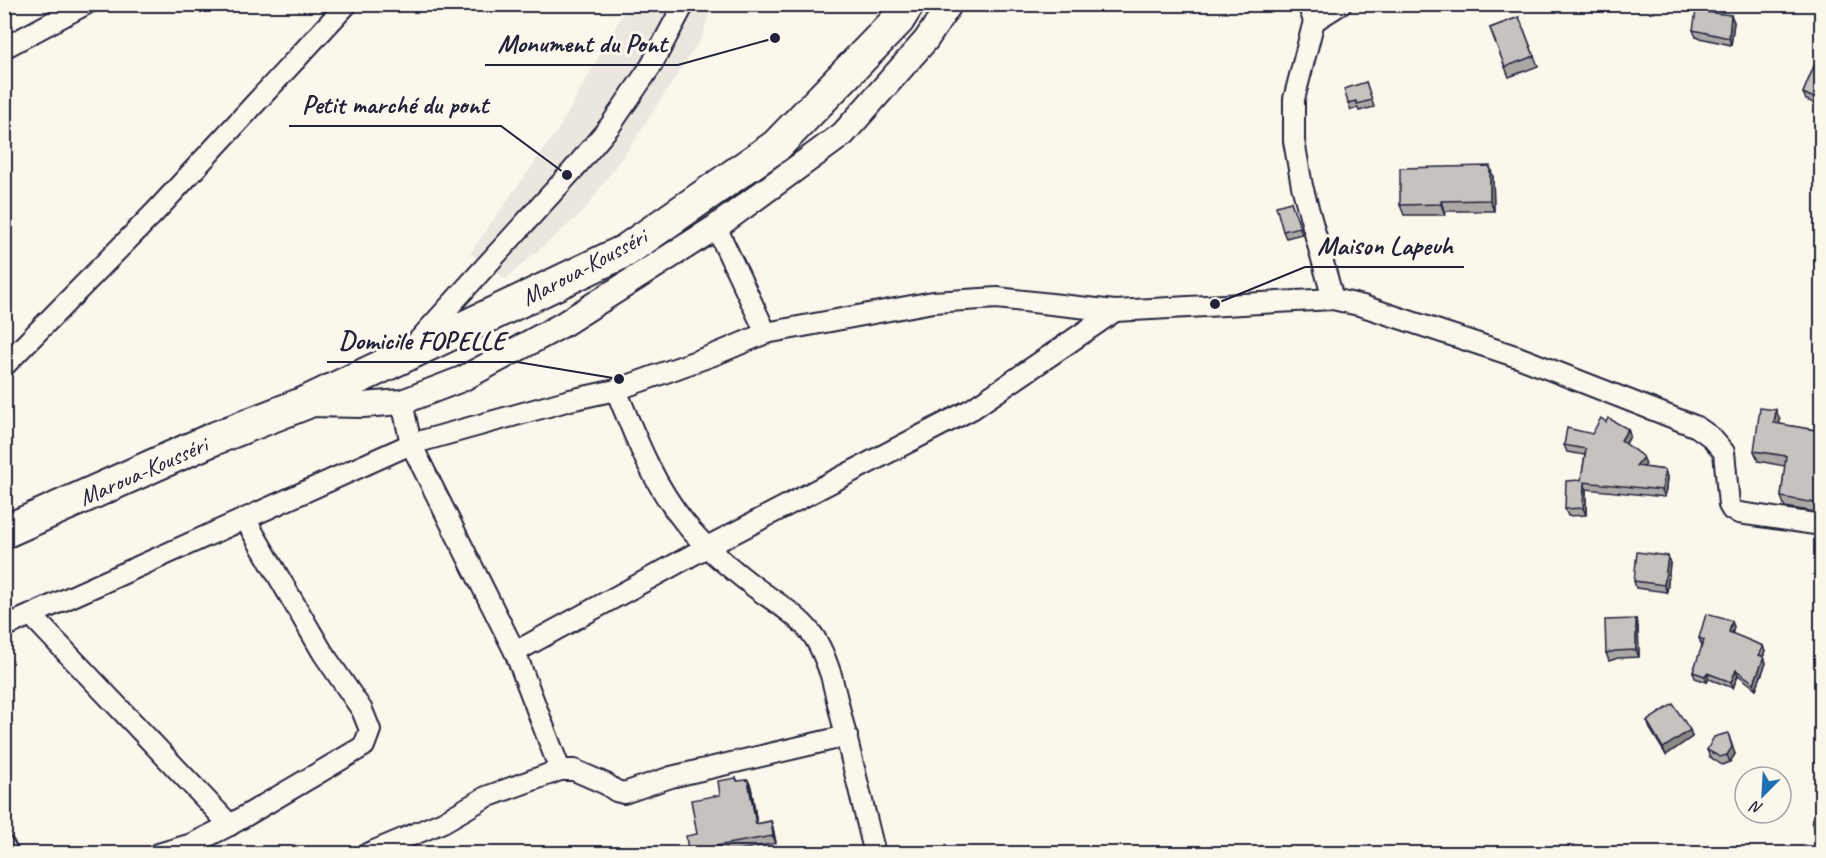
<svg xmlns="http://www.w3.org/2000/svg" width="1826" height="858" viewBox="0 0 1826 858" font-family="Caveat,sans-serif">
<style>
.built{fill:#ebe7df}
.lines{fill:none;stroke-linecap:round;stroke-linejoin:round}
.minor-casing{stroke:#22223b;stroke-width:24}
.tertiary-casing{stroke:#22223b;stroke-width:28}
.trunk-casing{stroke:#22223b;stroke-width:36}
.minor{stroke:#fbf7ec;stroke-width:20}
.tertiary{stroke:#fbf7ec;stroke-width:24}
.trunk{stroke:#fbf7ec;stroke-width:32}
.wall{fill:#aaa7a5;stroke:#22223b;stroke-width:1.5}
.shaded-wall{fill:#8b8886;stroke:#22223b;stroke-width:1.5}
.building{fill:#c6c2c0;stroke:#22223b;stroke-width:1.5}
.labels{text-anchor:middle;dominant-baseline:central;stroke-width:6;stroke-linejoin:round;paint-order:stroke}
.street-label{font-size:24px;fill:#22223b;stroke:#fbf7ec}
.leader{fill:none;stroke:#22223b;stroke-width:2}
.callout-dot{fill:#22223b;stroke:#fbf7ec;stroke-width:2}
.callout-label{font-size:26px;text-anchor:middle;font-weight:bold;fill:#22223b;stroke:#fbf7ec;stroke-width:6;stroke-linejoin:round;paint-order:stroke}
</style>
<rect width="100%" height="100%" fill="#fbf7ec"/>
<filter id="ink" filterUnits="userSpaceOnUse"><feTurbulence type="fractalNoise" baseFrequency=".0167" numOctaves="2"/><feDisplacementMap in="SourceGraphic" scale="12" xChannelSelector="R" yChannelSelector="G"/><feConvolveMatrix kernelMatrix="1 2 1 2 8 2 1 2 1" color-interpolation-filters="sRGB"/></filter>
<g filter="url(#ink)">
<polygon class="built" points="628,5 712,5 702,37 635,139 584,211 505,279 470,253 559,128"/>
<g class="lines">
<defs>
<g id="minor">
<polyline points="1308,4 1314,21 1294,99 1294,141 1302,186 1333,299"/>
<polyline points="1314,21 1341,4"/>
<polyline points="4,48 86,4"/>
<polyline points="716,227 766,333"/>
<polyline points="417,342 573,170 610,126 651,66 684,4"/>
<polyline points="4,366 155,212 347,4"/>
<path d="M616,390C635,436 653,484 685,523C704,547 729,567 752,585C773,601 796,613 812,634C821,646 826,661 831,675L875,854"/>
<polyline points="402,402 411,444 570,400 616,390 716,354 766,333 933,302 997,298 1115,311 1333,299 1363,306 1518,357 1697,427 1711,437 1724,452 1729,505 1732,510 1739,513 1822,525"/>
<polyline points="32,616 230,825"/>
<polyline points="4,627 411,444 515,652 560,770"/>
<polyline points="515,652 707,547 972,409 1115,311"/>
<polyline points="4,846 8,854"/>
<polyline points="158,854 192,844 230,825 364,746 370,730 362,710 323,653 245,519"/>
<polyline points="367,854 443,822 486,797 560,770 574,770 606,784 616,791 624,793 671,777 847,736"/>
</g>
<polyline id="tertiary" points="308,404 363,405 402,402 462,379 562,325 716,227 843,134 926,40 950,4"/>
<polyline id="trunk" points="4,532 213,439 305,403 625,251 776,146 898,20 908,4"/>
</defs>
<use href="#minor" class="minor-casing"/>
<use href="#tertiary" class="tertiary-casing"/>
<use href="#trunk" class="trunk-casing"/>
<use href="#minor" class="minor"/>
<use href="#tertiary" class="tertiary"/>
<use href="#trunk" class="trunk"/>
</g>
<g class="wall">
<polygon points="1731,15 1734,22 1731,45 1696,37 1693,30"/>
<polygon points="1519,17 1538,66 1509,77 1490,28"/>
<polygon points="1821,49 1821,106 1806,100 1803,93"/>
<polygon points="1366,82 1374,107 1359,111 1358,108 1351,110 1348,103"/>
<polygon points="1493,177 1494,211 1444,211 1445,215 1404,215 1400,205"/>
<polygon points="1291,202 1302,234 1286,238 1283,231"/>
<polygon points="1780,420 1779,424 1821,431 1821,513 1785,507 1781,497 1785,466 1758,461 1754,451"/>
<polygon points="1606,422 1628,429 1630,436 1626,444 1643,457 1646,464 1643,467 1665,470 1667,477 1665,497 1586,489 1586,515 1568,516 1565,509 1581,480 1585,455 1567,452 1564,445 1592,434"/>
<polygon points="1670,563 1667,592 1636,588 1634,581"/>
<polygon points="1636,619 1638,626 1639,657 1618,658 1609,661 1606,653"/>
<polygon points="1734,627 1732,634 1763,646 1765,652 1763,657 1764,657 1766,663 1756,689 1738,675 1733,688 1709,679 1707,682 1695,678 1693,672 1703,644 1701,644 1699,638"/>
<polygon points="1647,721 1690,730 1692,737 1666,755 1650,729"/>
<polygon points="1707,750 1735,754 1730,762 1722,765 1710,757"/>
<polygon points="736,778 738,781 748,780 751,787 757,824 771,821 773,828 776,843 719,854 689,854 688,851 697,834 720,795"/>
<polygon points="1821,810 1821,834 1815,830 1812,820"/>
</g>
<g class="shaded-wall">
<polygon points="1731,15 1734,22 1731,45 1729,38"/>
<polygon points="1490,166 1493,177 1494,211 1490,200"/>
<polygon points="1441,201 1444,211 1445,215 1441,204"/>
<polygon points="1776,410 1780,420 1778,433 1774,423"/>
<polygon points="1628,429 1630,436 1624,447 1621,440"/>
<polygon points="1643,457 1646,464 1638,473 1636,466"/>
<polygon points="1665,470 1667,477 1665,497 1662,490"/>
<polygon points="1584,482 1586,489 1586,515 1583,508"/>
<polygon points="1668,556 1670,563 1667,592 1664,585"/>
<polygon points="1636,619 1638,626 1639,657 1636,650"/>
<polygon points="1732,621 1734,627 1731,638 1729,632"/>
<polygon points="1763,646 1765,652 1761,661 1759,655"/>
<polygon points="1764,657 1766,663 1756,689 1754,683"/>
<polygon points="1736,670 1738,675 1733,688 1731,682"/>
<polygon points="1707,673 1709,679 1707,682 1705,676"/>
<polygon points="1690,730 1692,737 1666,755 1663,748"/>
<polygon points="1728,733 1735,754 1730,762 1727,755"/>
<polygon points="748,780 751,787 758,831 756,824"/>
<polygon points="771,821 773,828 776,843 773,836"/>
</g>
<g class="building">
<polygon points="1696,11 1731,15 1729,38 1693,30"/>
<polygon points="1519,17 1534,56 1505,67 1490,28"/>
<polygon points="1821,49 1821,101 1803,93"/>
<polygon points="1366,82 1372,100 1357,104 1356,101 1348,103 1344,89"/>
<polygon points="1490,166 1490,200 1441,201 1441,204 1400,205 1400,168"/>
<polygon points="1291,202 1300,227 1283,231 1276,206"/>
<polygon points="1760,408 1776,410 1774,423 1821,431 1821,504 1781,497 1786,456 1754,451"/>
<polygon points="1601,418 1606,422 1608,418 1628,429 1621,440 1643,457 1636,466 1665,470 1662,490 1584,482 1583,508 1565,509 1566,481 1581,480 1586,449 1564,445 1567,428 1592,434"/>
<polygon points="1637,552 1668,556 1664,585 1634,581"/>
<polygon points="1821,562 1821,575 1818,574"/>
<polygon points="1706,614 1732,621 1729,632 1763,646 1759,655 1764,657 1754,683 1736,670 1731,682 1707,673 1705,676 1693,672 1704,640 1699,638"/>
<polygon points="1636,619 1636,650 1616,651 1606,653 1605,620"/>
<polygon points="1673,704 1690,730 1663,748 1647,721"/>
<polygon points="1728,733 1732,747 1727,755 1720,757 1707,750 1714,737"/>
<polygon points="736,778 737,781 748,780 756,824 771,821 773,836 688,851 686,836 697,834 691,800 720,795 718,781"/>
<polygon points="1820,809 1821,810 1821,827 1812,820"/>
</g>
</g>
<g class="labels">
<g class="street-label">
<text transform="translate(584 267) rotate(-28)">Maroua-Kousséri</text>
<text transform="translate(143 471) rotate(-24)">Maroua-Kousséri</text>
</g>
</g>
<path class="leader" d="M775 38L678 65H485M567 175L501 126H289M1215 304L1305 267H1464M619 379L517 362H327"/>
<g class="callout-dot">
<circle cx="775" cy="38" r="6"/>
<circle cx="567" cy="175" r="6"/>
<circle cx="1215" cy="304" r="6"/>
<circle cx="619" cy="379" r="6"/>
</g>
<g class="callout-label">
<text x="582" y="52">Monument du Pont</text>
<text x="395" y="113">Petit marché du pont</text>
<text x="1385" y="254">Maison Lapeuh</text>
<text x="422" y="349">Domicile FOPELLE</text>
</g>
<rect width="1826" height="858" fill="none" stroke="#fbf7ec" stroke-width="24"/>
<rect x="12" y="12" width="1802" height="834" fill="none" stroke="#22223b" stroke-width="2" filter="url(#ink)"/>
<g transform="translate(1763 795) rotate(204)"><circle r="28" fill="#fbf7ec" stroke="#a4a2a5" stroke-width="1.5"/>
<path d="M0-4.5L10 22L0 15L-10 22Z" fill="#1f6fb2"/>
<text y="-9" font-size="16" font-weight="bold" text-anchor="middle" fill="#22223b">N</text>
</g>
</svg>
